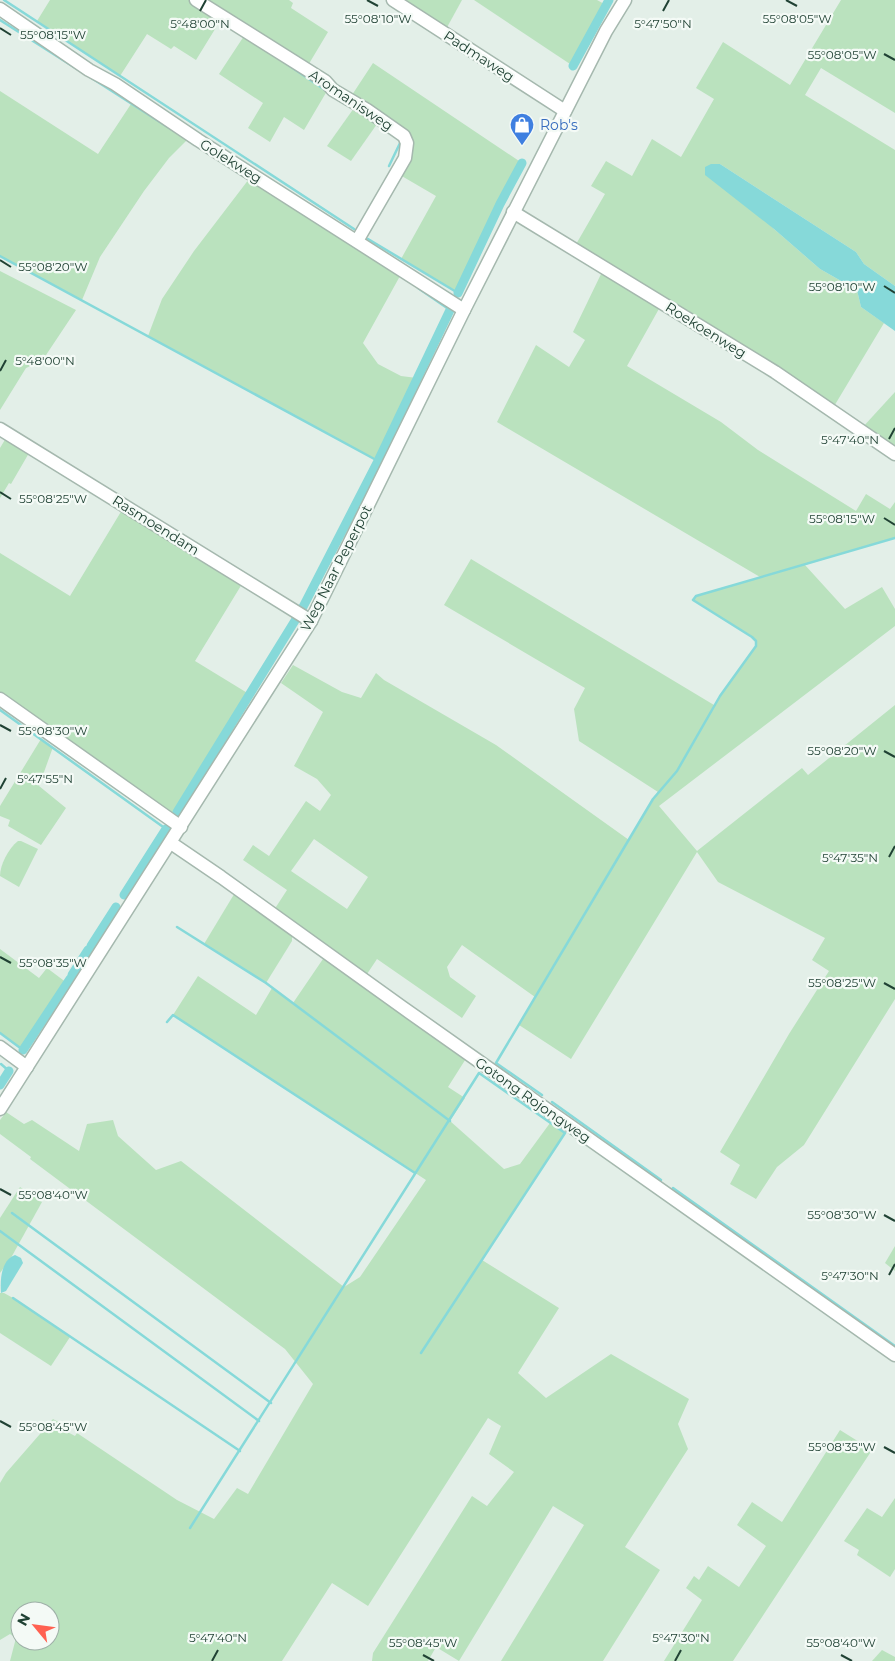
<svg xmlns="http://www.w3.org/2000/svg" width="895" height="1661" viewBox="0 0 895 1661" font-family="Montserrat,sans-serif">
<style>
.green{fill:#bae2be;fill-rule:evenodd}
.water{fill:#86d9d9}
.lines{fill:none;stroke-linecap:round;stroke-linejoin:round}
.stream{stroke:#86d9d9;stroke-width:2.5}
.canal{stroke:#86d9d9;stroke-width:9}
.minor-casing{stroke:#a5b8ae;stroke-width:15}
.minor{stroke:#fff;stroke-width:12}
.ticks{fill:none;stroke:#204234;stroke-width:2}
.labels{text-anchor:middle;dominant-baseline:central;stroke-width:4.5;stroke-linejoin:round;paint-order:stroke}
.street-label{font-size:14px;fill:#204234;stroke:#f4faf6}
.shop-label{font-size:14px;fill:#366cbe;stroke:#f4faf6;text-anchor:start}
.ticks-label{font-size:12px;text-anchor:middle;fill:#204234;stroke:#f4faf6;stroke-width:4.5;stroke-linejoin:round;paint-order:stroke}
</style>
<rect width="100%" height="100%" fill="#e3efe8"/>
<g class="green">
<polygon points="50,0 189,0 220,21 196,60 174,46 171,49 147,34 120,76 37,21"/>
<polygon points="200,0 289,0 293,3 291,8 328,32 307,67"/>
<polygon points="398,0 462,0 445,31"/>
<polygon points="474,0 597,0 606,5 573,66"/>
<polygon points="841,0 895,0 895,113 821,68 805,95 895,150 895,286 864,264 856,252 720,164 711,164 774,229 820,269 857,290 861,307 884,323 833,408 575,246 605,194 591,186 606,161 632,176 652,139 681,157 714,99 696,88 723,42 790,85"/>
<polygon points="244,36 327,91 304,130 284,117 270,142 248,128 263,103 219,74"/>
<polygon points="373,63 522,163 500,204 458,293 401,259 436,196 400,175 409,141 350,98"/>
<polygon points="0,91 98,154 131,104 187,140 169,158 144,191 100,257 82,300 0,256"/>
<polygon points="354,108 377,124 351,161 327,146"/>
<polygon points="249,179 400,276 363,343 378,364 401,376 417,378 378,461 148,336 162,299 194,251"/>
<polygon points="0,271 76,310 42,361 26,368 0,410"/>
<path d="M602,272L660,307L627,366L721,422L758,450L856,511L866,494L890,509L895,502V538L805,565L845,609L882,587L895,609V626L659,806L697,851L802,768L808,775L895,705V999L804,1145L777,1167L756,1199L730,1184L740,1165L720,1152L789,1034L829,971L812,960L825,938L718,882L697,852L571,1059L519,1025L535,997L462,945L447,967L450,977L476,996L462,1018L377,959L365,977L274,910L287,890L243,860L253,845L269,856L306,801L320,811L331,795L317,779L294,766L323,712L281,683L293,665L342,692L361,698L376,673L384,680L496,745L629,840L658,792L579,741L574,709L585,688L444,605L471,559L714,705L756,646V641L752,637L693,600L696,596L760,577L497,422L536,345L569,367L585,340L573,332ZM314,839L368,877L347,909L291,871Z"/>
<polygon points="895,392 895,450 862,428"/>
<polygon points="6,438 29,453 11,484 9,483 0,498 0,448"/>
<polygon points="122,510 242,584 195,661 249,694 174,817 0,694 0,553 70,596"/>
<polygon points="41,739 53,747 39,786 66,808 41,845 8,826 10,820 0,816 0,806"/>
<path d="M18,841H21L38,849L19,887L0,876C0,865 8,849 18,841Z"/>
<polygon points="236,891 292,933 292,941 266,983 204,944"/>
<polygon points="0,949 39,978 47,968 67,983 22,1049 0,1033"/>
<path d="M325,956L467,1057L448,1087L465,1098L450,1121L504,1169L520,1164L550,1123L565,1133L482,1260L559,1308L518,1373L546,1398L611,1354L689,1399L678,1424L688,1449L625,1547L660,1570L603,1661H501L584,1525L553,1506L459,1661L436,1647L428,1661H372L373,1653L472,1496L487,1506L514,1472L489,1454L501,1426L488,1418L368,1606L332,1583L282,1661H10L16,1638L10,1634L0,1640V1483L6,1473L53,1419L62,1424L60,1428L75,1436L77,1433L177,1500L214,1519L237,1488L248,1494L313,1384L285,1349L30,1159L31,1157L0,1134V1120L6,1112L24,1124L32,1120L79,1151L87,1124L113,1120L118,1136L156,1170L181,1161L344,1287L360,1277L426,1180L173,1015L198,976L256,1015L272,988L293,1003ZM20,1611H50V1641H20Z"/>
<polygon points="20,1187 42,1202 12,1256 0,1273 0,1218"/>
<polygon points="895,1246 895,1271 885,1263"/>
<polygon points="0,1293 4,1293 13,1298 70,1337 51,1366 0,1333"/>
<polygon points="840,1430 872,1450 733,1661 664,1661 702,1600 686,1588 694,1576 699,1580 708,1566 739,1587 766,1546 737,1525 752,1502 782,1522"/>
<polygon points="895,1498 895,1569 890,1577 857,1555 859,1550 844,1541 867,1508 882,1517"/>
<polygon points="882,1650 895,1657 895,1661 872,1661"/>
</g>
<g class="water">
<polygon points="711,164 720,164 856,252 864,264 895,286 895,331 861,307 857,290 820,269 774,229 705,175 705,167"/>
<path d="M15,1255L21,1258L23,1263L6,1291L1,1293C0,1280 1,1260 15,1255Z"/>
</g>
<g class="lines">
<g class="stream">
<polyline points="4,0 354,229"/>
<polyline points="0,20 77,69"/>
<polyline points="284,62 325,90"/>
<polyline points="90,77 174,131"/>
<polyline points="389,166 401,141"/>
<polyline points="368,239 458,293"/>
<polyline points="0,256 378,461"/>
<polyline points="418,288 450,310"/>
<polyline points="0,710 166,829"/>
<polyline points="177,927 266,983 450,1121"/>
<polyline points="167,1022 173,1015 415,1173"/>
<polyline points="0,1033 23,1050"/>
<polyline points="1,1064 9,1071"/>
<polyline points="542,1095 496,1063 653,799 677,771 720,696 756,646 756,641 752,637 693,600 696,596 895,538"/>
<polyline points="552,1102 661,1180"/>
<polyline points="673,1188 895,1346"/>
<polyline points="12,1213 271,1403"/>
<polyline points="0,1231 259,1421"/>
<polyline points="13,1298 240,1451"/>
<polyline points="190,1528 479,1073 565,1133 421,1353"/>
</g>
<g class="canal">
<polyline points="573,66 609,0"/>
<polyline points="458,293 500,204 522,163"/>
<polyline points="303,607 378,461 450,310"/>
<polyline points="177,812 296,619"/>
<polyline points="124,895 166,829"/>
<polyline points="91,946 116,907"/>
<polyline points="72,975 88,950"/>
<polyline points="23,1050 70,979"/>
<polyline points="0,1085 9,1071"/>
</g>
<defs>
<g id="minor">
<polyline points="196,0 325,81 333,90 367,110 404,136 407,143 405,158 357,241"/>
<polyline points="393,0 565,111"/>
<polyline points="0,9 89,70 115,84 198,140 464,310"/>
<polyline points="513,212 775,372 895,454"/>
<polyline points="0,429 311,621"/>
<polyline points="0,699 181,827"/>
<polyline points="171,843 221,877 402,1007 895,1355"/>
<polyline points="0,1047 27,1067"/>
<polyline points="0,1109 311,621 464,310 606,31 625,0"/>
</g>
</defs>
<use href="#minor" class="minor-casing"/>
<use href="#minor" class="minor"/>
</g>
<path class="ticks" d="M367,0L378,6M786,0L797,6M200,11L206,0M663,11L669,0M0,28L11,35M884,54L895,60M0,260L11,267M884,286L895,293M0,371L6,360M889,439L895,428M0,492L11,499M884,518L895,525M0,725L11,731M884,751L895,757M0,789L6,778M889,857L895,846M0,957L11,963M884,983L895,989M0,1189L11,1195M884,1215L895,1221M889,1275L895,1264M0,1421L11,1427M884,1447L895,1453M423,1655L434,1661M841,1655L852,1661M212,1661L218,1650M675,1661L681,1650"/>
<defs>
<symbol id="shop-pin" viewBox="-11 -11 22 30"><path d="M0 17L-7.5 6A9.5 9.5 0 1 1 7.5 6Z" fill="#3f7fe0" stroke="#f4faf6"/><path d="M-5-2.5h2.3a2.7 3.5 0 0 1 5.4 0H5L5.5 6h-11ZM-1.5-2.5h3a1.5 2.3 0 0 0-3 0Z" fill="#fff"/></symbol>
</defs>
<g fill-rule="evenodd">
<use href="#shop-pin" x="508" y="111" width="28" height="38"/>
</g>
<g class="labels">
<g class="street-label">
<text transform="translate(479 56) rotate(33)">Padmaweg</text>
<text transform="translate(351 100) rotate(34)">Aromanisweg</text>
<text transform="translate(231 161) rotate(32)">Golekweg</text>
<text transform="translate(706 330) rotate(32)">Roekoenweg</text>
<text transform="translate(156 525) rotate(32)">Rasmoendam</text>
<text transform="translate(336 568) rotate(-63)">Weg Naar Peperpot</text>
<text transform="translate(533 1100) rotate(35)">Gotong Rojongweg</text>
</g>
<g class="shop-label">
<text x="540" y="125">Rob's</text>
</g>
</g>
<g class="ticks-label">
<text x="378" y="23">55°08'10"W</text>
<text x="797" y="23">55°08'05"W</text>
<text x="200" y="28">5°48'00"N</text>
<text x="663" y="28">5°47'50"N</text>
<text x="53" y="39">55°08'15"W</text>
<text x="842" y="59">55°08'05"W</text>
<text x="53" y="271">55°08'20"W</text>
<text x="842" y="291">55°08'10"W</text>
<text x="45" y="365">5°48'00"N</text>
<text x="850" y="444">5°47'40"N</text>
<text x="53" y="503">55°08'25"W</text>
<text x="842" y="523">55°08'15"W</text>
<text x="53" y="735">55°08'30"W</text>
<text x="842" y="755">55°08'20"W</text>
<text x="45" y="783">5°47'55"N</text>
<text x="850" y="862">5°47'35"N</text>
<text x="53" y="967">55°08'35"W</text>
<text x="842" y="987">55°08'25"W</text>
<text x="53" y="1199">55°08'40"W</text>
<text x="842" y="1219">55°08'30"W</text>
<text x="850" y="1280">5°47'30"N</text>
<text x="53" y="1431">55°08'45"W</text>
<text x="842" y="1451">55°08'35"W</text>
<text x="218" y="1642">5°47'40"N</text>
<text x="681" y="1642">5°47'30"N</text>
<text x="423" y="1647">55°08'45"W</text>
<text x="841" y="1647">55°08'40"W</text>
</g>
<g transform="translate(35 1626) rotate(299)"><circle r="24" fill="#f4faf6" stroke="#9fb0a8"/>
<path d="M0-4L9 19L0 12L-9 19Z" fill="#ff6151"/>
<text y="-8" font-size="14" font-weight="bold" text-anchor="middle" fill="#204234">N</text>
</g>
</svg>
